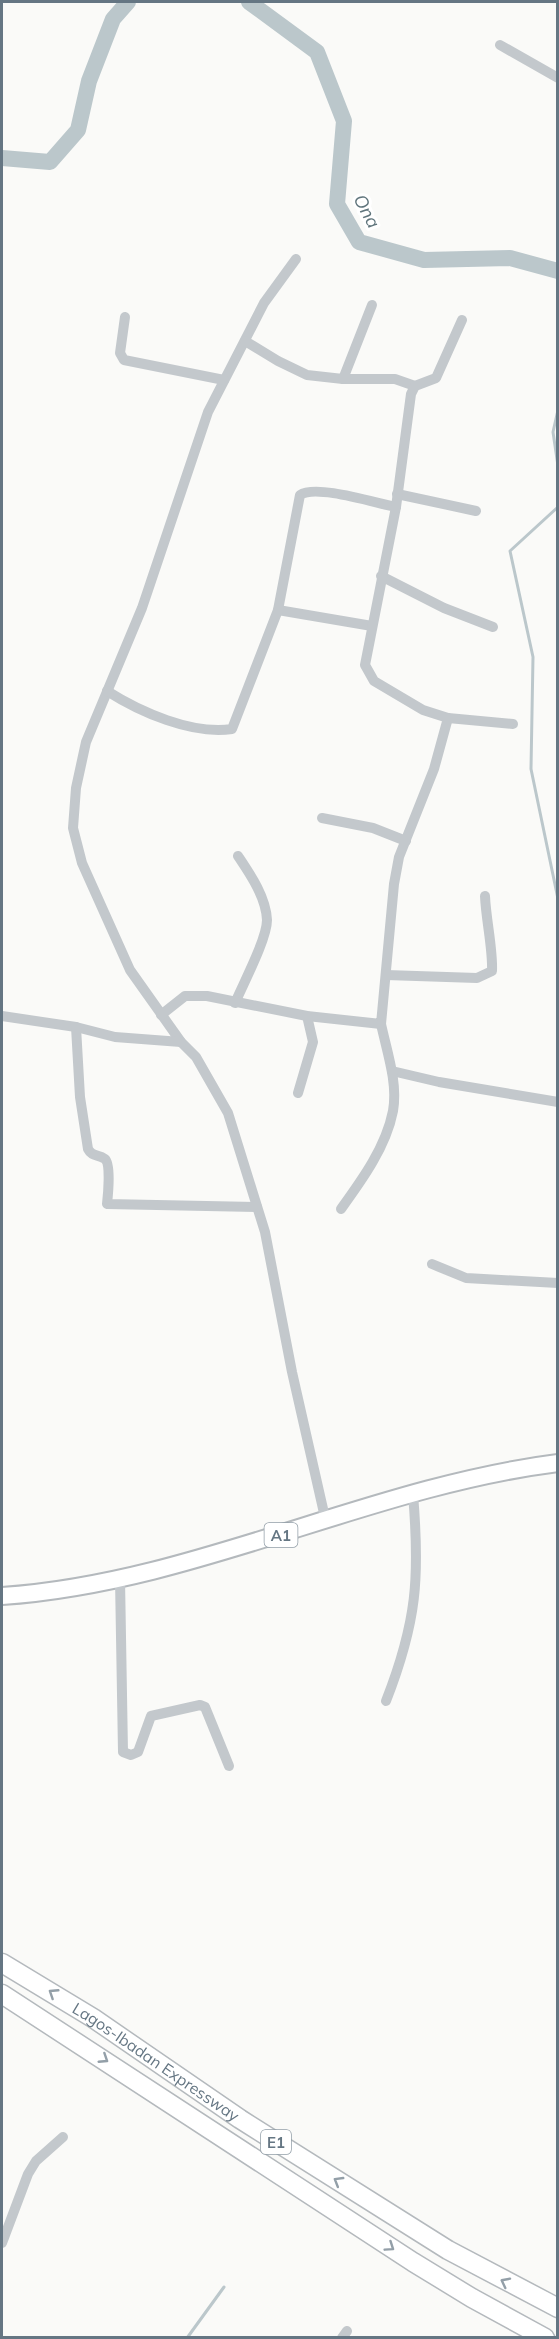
<svg xmlns="http://www.w3.org/2000/svg" width="559" height="2339" viewBox="0 0 559 2339" font-family="Mulish,sans-serif">
<style>
.lines{fill:none;stroke-linecap:round;stroke-linejoin:round}
.stream{stroke:#bbc7cb;stroke-width:3}
.river{stroke:#bbc7cb;stroke-width:16}
.trunk-casing{stroke:#b4b9bd;stroke-width:20}
.motorway-casing{stroke:#b4b9bd;stroke-width:21}
.minor{stroke:#c3c8cc;stroke-width:10}
.trunk{stroke:#fff;stroke-width:16}
.motorway{stroke:#fff;stroke-width:18}
.oneway{stroke:#939fa8}
.labels{text-anchor:middle;dominant-baseline:central;stroke-width:6;stroke-linejoin:round;paint-order:stroke}
.shield{fill:#fff;stroke:#939fa8;stroke-width:1.5}
.shield-label{font-size:15px;font-weight:bold;fill:#657683}
.street-label{font-size:16px;fill:#657683;stroke:#fff}
.water-label{font-size:18px;font-style:italic;fill:#60757c;stroke:#fff}
</style>
<rect width="100%" height="100%" fill="#fafaf8"/>
<g class="lines">
<g class="stream">
<polyline points="558,410 553,432 558,466"/>
<polyline points="558,507 510,551 533,657 531,769 558,899"/>
<polyline points="187,2338 224,2287"/>
</g>
<g class="river">
<polyline points="249,2 317,52 344,121 337,204 359,242 424,260 510,258 558,271"/>
<polyline points="2,158 50,162 78,130 89,81 113,19 128,2"/>
</g>
<defs>
<path id="trunk" d="M2,1596C194,1583 368,1487 558,1463"/>
<g id="motorway">
<path id="s1" d="M2,1963L93,2018L240,2119L448,2250L558,2308"/>
<polyline points="2,1994 413,2262 472,2298 545,2338"/>
</g>
</defs>
<use href="#trunk" class="trunk-casing"/>
<use href="#motorway" class="motorway-casing"/>
<g class="minor">
<polyline points="500,45 558,78"/>
<polyline points="296,259 264,303 208,412 142,608 86,742 76,788 73,828 82,863 130,970 181,1042 196,1057 228,1113 265,1232 292,1372 326,1522"/>
<polyline points="125,317 120,353 124,360 224,380"/>
<polyline points="245,341 278,361 307,375 343,379 395,379 415,386"/>
<polyline points="343,379 372,305"/>
<polyline points="397,494 476,511"/>
<polyline points="381,576 444,608 493,627"/>
<polyline points="278,610 372,626"/>
<path d="M107,691C140,712 192,735 232,729L278,610L300,495C316,484 375,503 396,507"/>
<polyline points="448,718 513,724"/>
<polyline points="322,818 373,828 406,841"/>
<path d="M386,975L477,978L492,971C493,949 486,920 485,896"/>
<path d="M235,1003C243,984 267,939 267,920C266,897 250,874 238,856"/>
<polyline points="161,1015 185,996 207,996 307,1016 381,1024 394,884 399,857 434,769 448,718 423,710 374,681 365,665 396,507 411,394 415,386 436,378 462,320"/>
<polyline points="2,1016 76,1027 115,1037 181,1042"/>
<path d="M76,1027L80,1097L88,1149C92,1157 98,1154 105,1159C111,1164 108,1195 107,1204L257,1207"/>
<polyline points="392,1071 439,1082 558,1102"/>
<polyline points="298,1093 313,1042 307,1016"/>
<path d="M341,1209C362,1180 386,1147 393,1111C398,1083 387,1052 381,1024"/>
<polyline points="432,1264 466,1278 558,1283"/>
<polyline points="120,1579 123,1752 131,1755 138,1752 151,1716 200,1705 205,1707 229,1766"/>
<path d="M386,1701C417,1622 420,1577 413,1494"/>
<polyline points="2,2243 28,2174 36,2161 63,2137"/>
<polyline points="342,2338 347,2331"/>
</g>
<use href="#trunk" class="trunk"/>
<use href="#motorway" class="motorway"/>
</g>
<defs><path id="oneway-chevron" d="M-2-3.5L2.5 0L-2 3.5" fill="none" stroke-width="1.6" stroke-linecap="round" stroke-linejoin="round" transform="scale(1.5)"/></defs>
<g class="oneway">
<use href="#oneway-chevron" transform="translate(53 1993) rotate(-147)"/>
<use href="#oneway-chevron" transform="translate(104 2059) rotate(33)"/>
<use href="#oneway-chevron" transform="translate(338 2181) rotate(-149)"/>
<use href="#oneway-chevron" transform="translate(390 2247) rotate(34)"/>
<use href="#oneway-chevron" transform="translate(505 2282) rotate(-153)"/>
</g>
<g class="labels">
<g class="shield">
<rect x="264.5" y="1523" width="33" height="24" rx="4.5"/>
<rect x="261" y="2130" width="30" height="24" rx="4.5"/>
</g>
<g class="shield-label">
<text x="281" y="1535">A1</text>
<text x="276" y="2142">E1</text>
</g>
<g class="street-label">
<text stroke="none"><textPath href="#s1" startOffset="183">Lagos-Ibadan Expressway</textPath></text>
</g>
<g class="water-label">
<text transform="translate(367 211) rotate(62)">Ona</text>
</g>
</g>
<rect width="559" height="2339" fill="none" stroke="#657683" stroke-width="6"/>
</svg>
